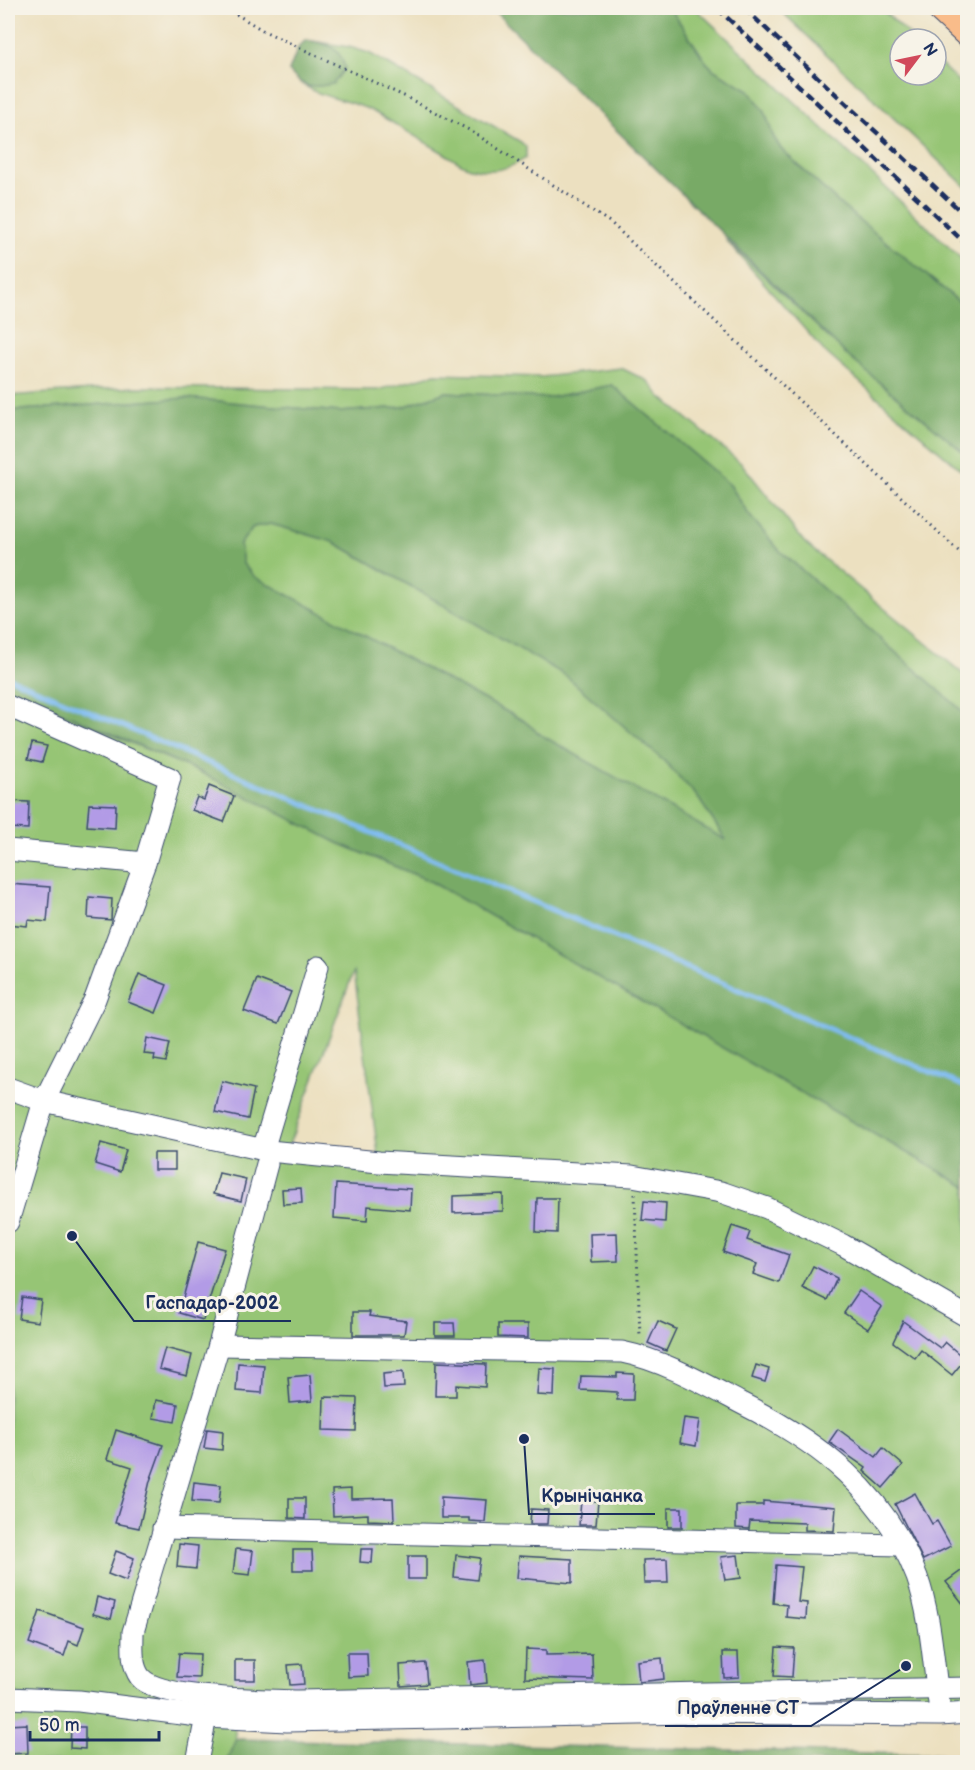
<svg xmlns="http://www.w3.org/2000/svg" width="975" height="1770" viewBox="0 0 975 1770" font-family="'Balsamiq Sans',sans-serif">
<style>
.green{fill:#96c574;stroke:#587a69;stroke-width:1.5;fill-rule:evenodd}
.forest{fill:#78aa66;stroke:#4a6c62;stroke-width:1.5;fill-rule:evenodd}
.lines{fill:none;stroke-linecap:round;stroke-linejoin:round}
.stream{stroke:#7fbcf2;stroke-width:5}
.building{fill:#b29be6}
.minor-casing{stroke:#3a4a6d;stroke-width:23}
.highway-casing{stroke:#3a4a6d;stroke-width:32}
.path{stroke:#3a4a6d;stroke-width:3;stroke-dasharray:1.5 4.5;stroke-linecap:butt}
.minor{stroke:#fff;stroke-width:21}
.highway{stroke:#f9bc8a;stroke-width:30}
.rail{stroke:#1b2f5e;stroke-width:4.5;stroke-dasharray:9 4.5;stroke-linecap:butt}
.leader{fill:none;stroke:#1b2f5e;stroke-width:2}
.callout-dot{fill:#1b2f5e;stroke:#f7f3e8;stroke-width:2}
.callout-label{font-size:18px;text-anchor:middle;font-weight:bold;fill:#1b2f5e;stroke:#f7f3e8;stroke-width:6;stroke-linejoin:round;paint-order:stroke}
</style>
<rect width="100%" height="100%" fill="#f7f3e8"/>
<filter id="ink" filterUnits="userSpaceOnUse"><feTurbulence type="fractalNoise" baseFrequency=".0167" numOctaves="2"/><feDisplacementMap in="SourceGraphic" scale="12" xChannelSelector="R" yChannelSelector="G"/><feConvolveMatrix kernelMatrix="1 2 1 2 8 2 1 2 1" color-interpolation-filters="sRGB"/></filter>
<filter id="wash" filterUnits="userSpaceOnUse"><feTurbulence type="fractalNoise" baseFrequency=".008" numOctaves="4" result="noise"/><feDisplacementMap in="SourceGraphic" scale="24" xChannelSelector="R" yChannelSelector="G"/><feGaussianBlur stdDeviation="1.35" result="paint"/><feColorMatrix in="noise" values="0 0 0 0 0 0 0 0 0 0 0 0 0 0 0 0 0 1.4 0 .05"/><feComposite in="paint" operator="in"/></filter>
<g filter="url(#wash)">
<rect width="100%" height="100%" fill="#ece0c0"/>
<g class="green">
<polygon points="670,8 695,8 967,264 967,308 842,206 781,149 773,136 765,112 749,90 714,70 706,62"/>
<polygon points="778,8 880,8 914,39 900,39 900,75 936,75 936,60 967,90 967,188"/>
<path d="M306,40L349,47L369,53L521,142L526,147V158C508,170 492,173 470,168C460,165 451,157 442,152C418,139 395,123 370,110C340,96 313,100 289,71L298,48Z"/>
<polygon points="725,239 849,357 967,455 967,475 824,351"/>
<polygon points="621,368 648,381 660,396 742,464 805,543 967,677 967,720 959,708 779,550 749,515 730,485 612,385 547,398 446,392 403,407 340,412 186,398 8,411 8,396 134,387 378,390 435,374 542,377"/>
<polygon points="271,524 334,542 565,675 664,761 697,796 727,841 541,735 524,721 254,577 243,564 240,544 253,527"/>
<path d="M8,690L220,781L338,843L428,880L967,1187V1697L930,1701L691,1702L232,1713L236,1739L226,1762H8ZM354,971L379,1161L284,1158Z"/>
</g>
<g class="forest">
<polygon points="491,8 670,8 706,62 714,70 749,90 765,112 773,136 781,149 842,206 967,308 967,455 849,357"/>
<path d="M306,40C326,43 340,46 345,68L333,84C310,88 305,90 289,71L298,48Z"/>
<path d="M612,385L730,485L749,515L779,550L959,708L967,720V1187L428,880L338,843L198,771L8,689V411L186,398L340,412L403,407L446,392L547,398ZM271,524L334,542L565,675L664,761L697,796L726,840L541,735L524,721L255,577L243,564L240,544L253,527Z"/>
<polygon points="236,1739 967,1755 968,1762 226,1762"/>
</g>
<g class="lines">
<polyline class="stream" points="8,677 968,1088"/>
</g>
<g id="blocks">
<g class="building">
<polygon points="32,743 47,746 42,762 28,759"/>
<polygon points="209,786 234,796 224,822 192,810 197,797 204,800"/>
<polygon points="8,801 29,802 28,829 8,828"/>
<polygon points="89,804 116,805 115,828 87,826"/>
<polygon points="9,884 50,887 47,922 28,920 27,926 8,924"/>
<polygon points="89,897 112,899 111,920 88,918"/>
<polygon points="139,974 167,985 156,1013 128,1002"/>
<polygon points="257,979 291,992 278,1024 244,1011"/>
<polygon points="147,1038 170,1043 166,1062 154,1060 155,1055 144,1054"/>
<polygon points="222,1081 254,1089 248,1119 215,1112"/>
<polygon points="101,1143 126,1150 120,1172 95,1164"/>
<rect x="154" y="1153" width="21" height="17"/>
<polygon points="219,1173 246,1179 241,1201 213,1194"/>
<polygon points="336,1184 411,1189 410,1210 368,1206 367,1221 334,1218"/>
<polygon points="301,1188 302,1203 283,1204 282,1189"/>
<polygon points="503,1194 503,1211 453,1213 453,1196"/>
<polygon points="537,1198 558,1198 557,1233 536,1232"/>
<polygon points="644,1201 666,1203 665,1222 642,1220"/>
<polygon points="732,1226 750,1232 747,1240 789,1255 779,1283 753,1274 757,1264 723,1252"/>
<polygon points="617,1233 618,1261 591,1262 590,1234"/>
<polygon points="198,1242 225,1249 203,1320 179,1313"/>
<polygon points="813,1266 837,1278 827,1300 802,1288"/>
<polygon points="859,1291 882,1307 868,1329 844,1313"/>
<polygon points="22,1297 41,1300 38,1322 19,1319"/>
<polygon points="353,1312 370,1312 369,1316 406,1321 404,1335 353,1335"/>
<polygon points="658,1321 676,1329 666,1351 648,1343"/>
<polygon points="903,1321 940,1348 945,1342 965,1359 952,1375 921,1350 915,1358 893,1342"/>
<polygon points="435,1323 454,1323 455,1336 435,1336"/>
<polygon points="498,1324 528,1324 528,1338 498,1337"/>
<polygon points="165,1348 192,1355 187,1376 159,1369"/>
<polygon points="436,1362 486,1364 485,1387 456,1385 456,1396 435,1396"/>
<polygon points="238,1363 264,1365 262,1393 236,1391"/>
<polygon points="756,1365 769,1369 765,1382 752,1378"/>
<polygon points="539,1368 555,1369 554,1396 537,1395"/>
<polygon points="403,1372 404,1387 384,1388 383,1374"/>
<polygon points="617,1373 634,1374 633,1400 617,1400 617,1392 580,1390 581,1376 617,1377"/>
<polygon points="310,1375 312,1401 290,1403 288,1377"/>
<polygon points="324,1397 357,1398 356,1431 323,1430"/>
<polygon points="156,1400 178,1404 175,1422 153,1418"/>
<polygon points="684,1418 700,1420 696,1446 680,1443"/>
<polygon points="207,1429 223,1431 222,1450 204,1448"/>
<polygon points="838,1429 876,1457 883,1448 903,1465 883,1488 864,1471 866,1468 829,1442"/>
<polygon points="116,1430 163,1445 150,1481 139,1528 115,1523 132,1467 107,1459"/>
<polygon points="194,1482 221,1485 219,1503 192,1501"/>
<polygon points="351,1489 351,1499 393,1498 394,1521 368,1520 368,1514 333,1516 332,1490"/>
<polygon points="915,1493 932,1524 937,1521 951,1546 923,1560 895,1504"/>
<polygon points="441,1497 487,1500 485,1522 469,1521 469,1518 441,1518"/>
<polygon points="289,1498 305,1498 305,1519 289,1518"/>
<polygon points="581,1500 598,1501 596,1525 579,1525"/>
<polygon points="763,1501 836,1507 834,1531 805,1530 805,1523 750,1521 749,1529 736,1528 736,1505 763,1505"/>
<rect x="668" y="1508" width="14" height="19"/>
<polygon points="531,1509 548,1510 547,1524 530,1524"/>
<polygon points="179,1544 198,1546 196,1569 177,1567"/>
<polygon points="236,1549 253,1551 250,1575 233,1573"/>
<polygon points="361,1549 373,1549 372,1563 360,1562"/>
<polygon points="293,1550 312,1550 313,1570 293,1570"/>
<polygon points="116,1551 134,1558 126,1581 108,1574"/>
<polygon points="456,1555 480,1558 477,1580 454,1577"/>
<polygon points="738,1555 741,1578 725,1580 721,1557"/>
<rect x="408" y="1556" width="18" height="23"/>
<polygon points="519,1556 572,1559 572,1583 517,1578"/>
<polygon points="667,1559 668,1583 644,1583 643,1560"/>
<polygon points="776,1565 802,1567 798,1602 807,1603 806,1619 786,1617 787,1605 773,1603"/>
<polygon points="968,1566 968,1610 946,1582"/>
<polygon points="97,1597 115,1602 111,1619 93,1614"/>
<polygon points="40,1611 84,1627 78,1645 69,1641 64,1656 29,1643"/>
<polygon points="776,1647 794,1648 792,1677 774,1676"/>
<polygon points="526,1649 546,1650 546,1655 592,1654 593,1680 525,1678"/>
<polygon points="723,1652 738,1652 739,1677 724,1678"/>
<polygon points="179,1653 200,1654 199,1678 177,1677"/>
<polygon points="347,1653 367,1653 368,1676 348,1677"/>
<polygon points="662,1658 664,1679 639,1682 637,1661"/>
<rect x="235" y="1660" width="20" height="20"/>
<polygon points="485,1660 487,1683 470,1685 468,1662"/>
<polygon points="425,1663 427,1684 401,1686 400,1665"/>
<polygon points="302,1664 304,1684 290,1685 288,1665"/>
<polygon points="27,1724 28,1753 8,1754 8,1725"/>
<polygon points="71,1727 85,1727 85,1749 70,1748"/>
</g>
</g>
</g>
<g filter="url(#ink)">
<use href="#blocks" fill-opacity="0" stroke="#3a4a6d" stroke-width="1.5"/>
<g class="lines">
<defs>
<g id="minor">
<polyline points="8,706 170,778 145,863 95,999 44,1101 8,1222"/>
<polyline points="8,850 145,863"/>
<polyline points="8,1088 44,1101 269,1151 379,1162 632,1176 721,1192 767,1208 843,1245 968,1317"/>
<polyline points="263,1150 318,966"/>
<path d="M267,1164L219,1345L133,1632C133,1646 131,1665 140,1677C160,1701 266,1699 298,1701L968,1688"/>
<path d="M219,1345L622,1352C662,1360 703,1383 739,1402C819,1442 884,1491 917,1577C931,1616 933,1662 939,1703"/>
<polyline points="163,1528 901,1545"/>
<polyline points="8,1698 79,1701 206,1717 287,1721 688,1713 940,1715 968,1713"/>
<polyline points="197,1762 206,1717"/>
</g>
<polyline id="highway" points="942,8 968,32"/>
</defs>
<use href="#minor" class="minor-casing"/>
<use href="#highway" class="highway-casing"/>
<g class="path">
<polyline points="226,8 264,31 406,97 471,131 611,223 968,560"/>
<polyline points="635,1194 640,1337"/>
</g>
<use href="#minor" class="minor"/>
<use href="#highway" class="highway"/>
<g class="rail">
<polyline points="717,8 968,246"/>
<polyline points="744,8 968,218"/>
</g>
</g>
</g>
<path class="leader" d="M72 1236L134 1321H291M524 1439L529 1514H655M906 1666L811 1726H665"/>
<g class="callout-dot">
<circle cx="72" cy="1236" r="6"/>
<circle cx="524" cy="1439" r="6"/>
<circle cx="906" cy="1666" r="6"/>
</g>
<g class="callout-label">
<text x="212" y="1309">Гаспадар-2002</text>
<text x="592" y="1502">Крынічанка</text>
<text x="738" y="1714">Праўленне СТ</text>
</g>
<rect width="975" height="1770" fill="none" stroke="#f7f3e8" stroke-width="30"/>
<g transform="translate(918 57) rotate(58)"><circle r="28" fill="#f7f3e8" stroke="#9fa5b1" stroke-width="1.5"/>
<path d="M0-4.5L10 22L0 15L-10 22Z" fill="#d1495b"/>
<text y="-9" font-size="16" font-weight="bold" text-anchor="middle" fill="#1b2f5e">N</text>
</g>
<path d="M30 1731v9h129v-9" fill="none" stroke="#1b2f5e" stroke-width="3"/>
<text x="39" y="1731" font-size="18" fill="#1b2f5e" stroke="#f7f3e8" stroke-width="4.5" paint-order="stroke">50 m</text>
</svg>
